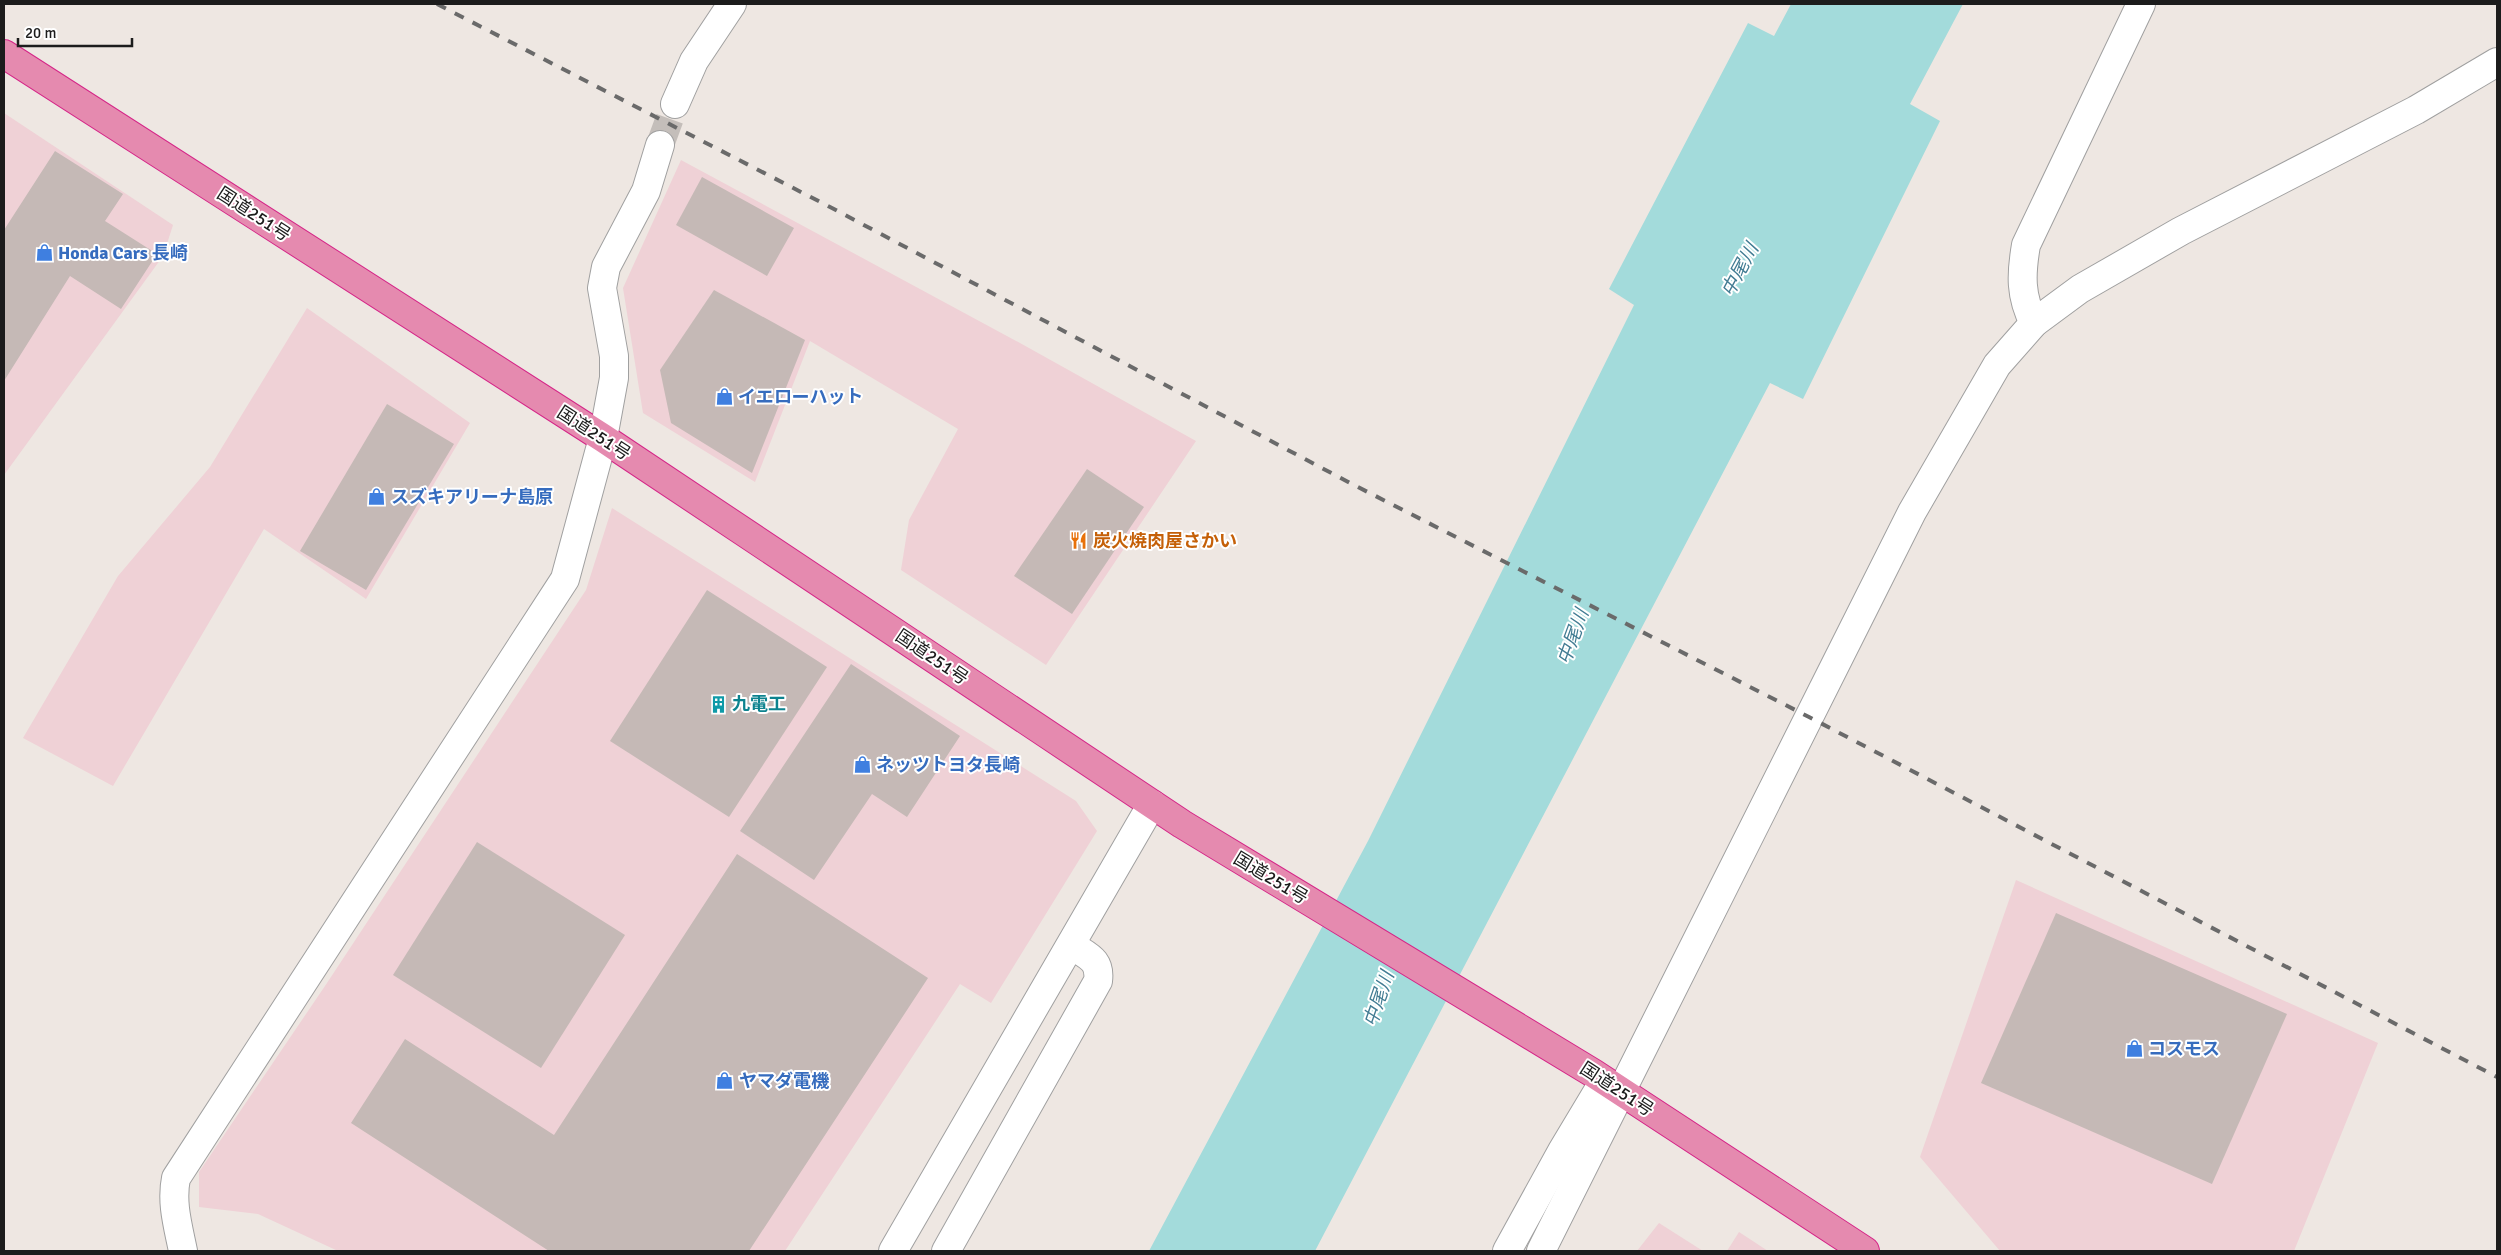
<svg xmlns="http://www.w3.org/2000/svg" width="2501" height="1255" viewBox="0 0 2501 1255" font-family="Signika,'Noto Sans JP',sans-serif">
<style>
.commercial{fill:#efd1d6}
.water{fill:#a3dbdb}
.building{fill:#c5b9b6}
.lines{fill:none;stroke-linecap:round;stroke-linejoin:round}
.minor-tunnel{stroke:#c4beba;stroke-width:28;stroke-dasharray:28 14;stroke-linecap:butt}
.minor-casing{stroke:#a0a0a0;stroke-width:30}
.highway-casing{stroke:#d52688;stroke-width:30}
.minor{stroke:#fff;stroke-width:28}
.highway{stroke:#e58aaf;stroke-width:28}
.rail{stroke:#6a6a6a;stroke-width:4;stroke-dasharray:10 10;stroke-linecap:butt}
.labels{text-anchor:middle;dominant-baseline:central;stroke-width:4;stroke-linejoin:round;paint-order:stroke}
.street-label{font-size:18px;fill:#1c1c1c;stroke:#fff}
.shop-label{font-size:18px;font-weight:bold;fill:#366cbe;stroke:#fff;text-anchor:start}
.food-label{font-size:18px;font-weight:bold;fill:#c56008;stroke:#fff;text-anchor:start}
.culture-label{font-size:18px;font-weight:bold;fill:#0d838f;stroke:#fff;text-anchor:start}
.water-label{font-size:19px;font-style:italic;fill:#427c93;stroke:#fff}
</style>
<rect width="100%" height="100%" fill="#eee7e2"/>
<g class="commercial">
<polygon points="4,113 173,225 163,256 4,475"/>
<polygon points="681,160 1020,343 1196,441 1046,665 901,570 909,520 958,429 810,341 755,482 643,413 623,288"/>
<polygon points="307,308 470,423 366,599 264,529 113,786 23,738 118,576 210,467"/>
<polygon points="612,508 1076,801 1097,831 991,1003 960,984 785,1251 338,1251 258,1214 199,1207 199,1172 327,983 586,590"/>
<polygon points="2016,880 2378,1043 2294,1251 2000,1251 1920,1157"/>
<polygon points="1659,1223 1703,1251 1637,1251"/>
<polygon points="1739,1232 1768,1251 1727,1251"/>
</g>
<polygon class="water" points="1791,4 1963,4 1910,104 1940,121 1803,399 1770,383 1315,1251 1149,1251 1368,841 1634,305 1609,289 1748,23 1774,36"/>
<g class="building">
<polygon points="55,151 123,194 105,221 157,254 121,309 70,276 4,381 4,230"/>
<polygon points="702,177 794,228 767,276 676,225"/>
<polygon points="714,290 805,340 752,473 671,423 660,370"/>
<polygon points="387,404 454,444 366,590 300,551"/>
<polygon points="1087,469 1144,507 1072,614 1014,576"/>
<polygon points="707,590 827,667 729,817 610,741"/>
<polygon points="851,664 960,736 907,817 872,794 814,880 740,831"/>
<polygon points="477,842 625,935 541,1068 393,975"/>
<polygon points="737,854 928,978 749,1251 549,1251 351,1123 405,1039 554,1135"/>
<polygon points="2056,913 2287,1014 2212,1184 1981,1083"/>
</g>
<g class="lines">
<polyline class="minor-tunnel" points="660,145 675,104"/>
<defs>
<g id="minor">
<polyline points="675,104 694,61 732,4"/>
<path d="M2034,323C2020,296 2021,274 2026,245L2141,4"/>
<path d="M183,1251C178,1226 171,1203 176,1178L565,579L603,438L614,378V356L602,288L606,267L646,191L660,145"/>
<polyline points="893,1251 1152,804"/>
<path d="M946,1251L1098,981C1101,959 1087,956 1071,945"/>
<polyline points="1507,1251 1562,1151 1604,1081"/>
<polyline points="1541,1251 1912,512 1997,365 2034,323 2080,289 2181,231 2416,110 2497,62"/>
</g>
<polyline id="highway" points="4,54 603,438 1182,824 1593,1073 1865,1251"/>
</defs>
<use href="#minor" class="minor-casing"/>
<use href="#highway" class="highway-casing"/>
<use href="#minor" class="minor"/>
<use href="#highway" class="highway"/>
<polyline class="rail" points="437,4 830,207 1352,484 1809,717 2497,1077"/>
</g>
<defs>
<symbol id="shop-bare" viewBox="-9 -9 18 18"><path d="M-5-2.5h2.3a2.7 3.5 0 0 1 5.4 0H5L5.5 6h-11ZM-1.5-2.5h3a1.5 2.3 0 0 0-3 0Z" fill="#3f7fe0" stroke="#fff" stroke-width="2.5" paint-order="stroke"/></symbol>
<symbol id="restaurant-bare" viewBox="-9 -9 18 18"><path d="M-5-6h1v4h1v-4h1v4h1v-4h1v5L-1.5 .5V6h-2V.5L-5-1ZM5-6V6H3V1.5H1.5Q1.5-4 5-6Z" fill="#e8710a" stroke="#fff" stroke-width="2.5" paint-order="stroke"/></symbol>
<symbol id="building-bare" viewBox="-9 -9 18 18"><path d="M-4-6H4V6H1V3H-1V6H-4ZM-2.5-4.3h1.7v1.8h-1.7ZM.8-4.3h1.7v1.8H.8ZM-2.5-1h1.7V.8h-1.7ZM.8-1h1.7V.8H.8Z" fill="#0f9aa8" stroke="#fff" stroke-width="2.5" paint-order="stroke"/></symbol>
</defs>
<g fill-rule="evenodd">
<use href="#shop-bare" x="32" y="240" width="25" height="25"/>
<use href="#shop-bare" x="712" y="384" width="25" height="25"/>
<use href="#shop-bare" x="364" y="484" width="25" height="25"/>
<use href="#restaurant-bare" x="1066" y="528" width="25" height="25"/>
<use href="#building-bare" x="706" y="692" width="25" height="25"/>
<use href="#shop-bare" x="850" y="752" width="25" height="25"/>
<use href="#shop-bare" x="2122" y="1036" width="25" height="25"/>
<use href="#shop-bare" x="712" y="1068" width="25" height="25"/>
</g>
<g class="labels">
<g class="street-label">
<text transform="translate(254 214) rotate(33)">国道251号</text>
<text transform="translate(594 433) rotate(33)">国道251号</text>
<text transform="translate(932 657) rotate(34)">国道251号</text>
<text transform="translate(1271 878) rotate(31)">国道251号</text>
<text transform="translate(1617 1089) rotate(33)">国道251号</text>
</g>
<g class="shop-label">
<text x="58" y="253">Honda Cars 長崎</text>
<text x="738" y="397">イエローハット</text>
<text x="391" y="497">スズキアリーナ島原</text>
<text x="876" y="765">ネッツトヨタ長崎</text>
<text x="2148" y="1049">コスモス</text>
<text x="739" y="1081">ヤマダ電機</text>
</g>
<g class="food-label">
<text x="1093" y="541">炭火焼肉屋さかい</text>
</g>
<g class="culture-label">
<text x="732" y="704">九電工</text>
</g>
<g class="water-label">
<text transform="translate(1740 270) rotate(-62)">中尾川</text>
<text transform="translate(1573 637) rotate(-70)">中尾川</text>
<text transform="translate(1379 999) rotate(-71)">中尾川</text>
</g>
</g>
<rect width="2501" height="1255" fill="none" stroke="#1c1c1c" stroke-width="10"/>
<path d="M18 38v8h114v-8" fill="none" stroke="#1c1c1c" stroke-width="2.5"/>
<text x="25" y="38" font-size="15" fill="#1c1c1c" stroke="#ffffff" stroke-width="4" paint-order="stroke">20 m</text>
</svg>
